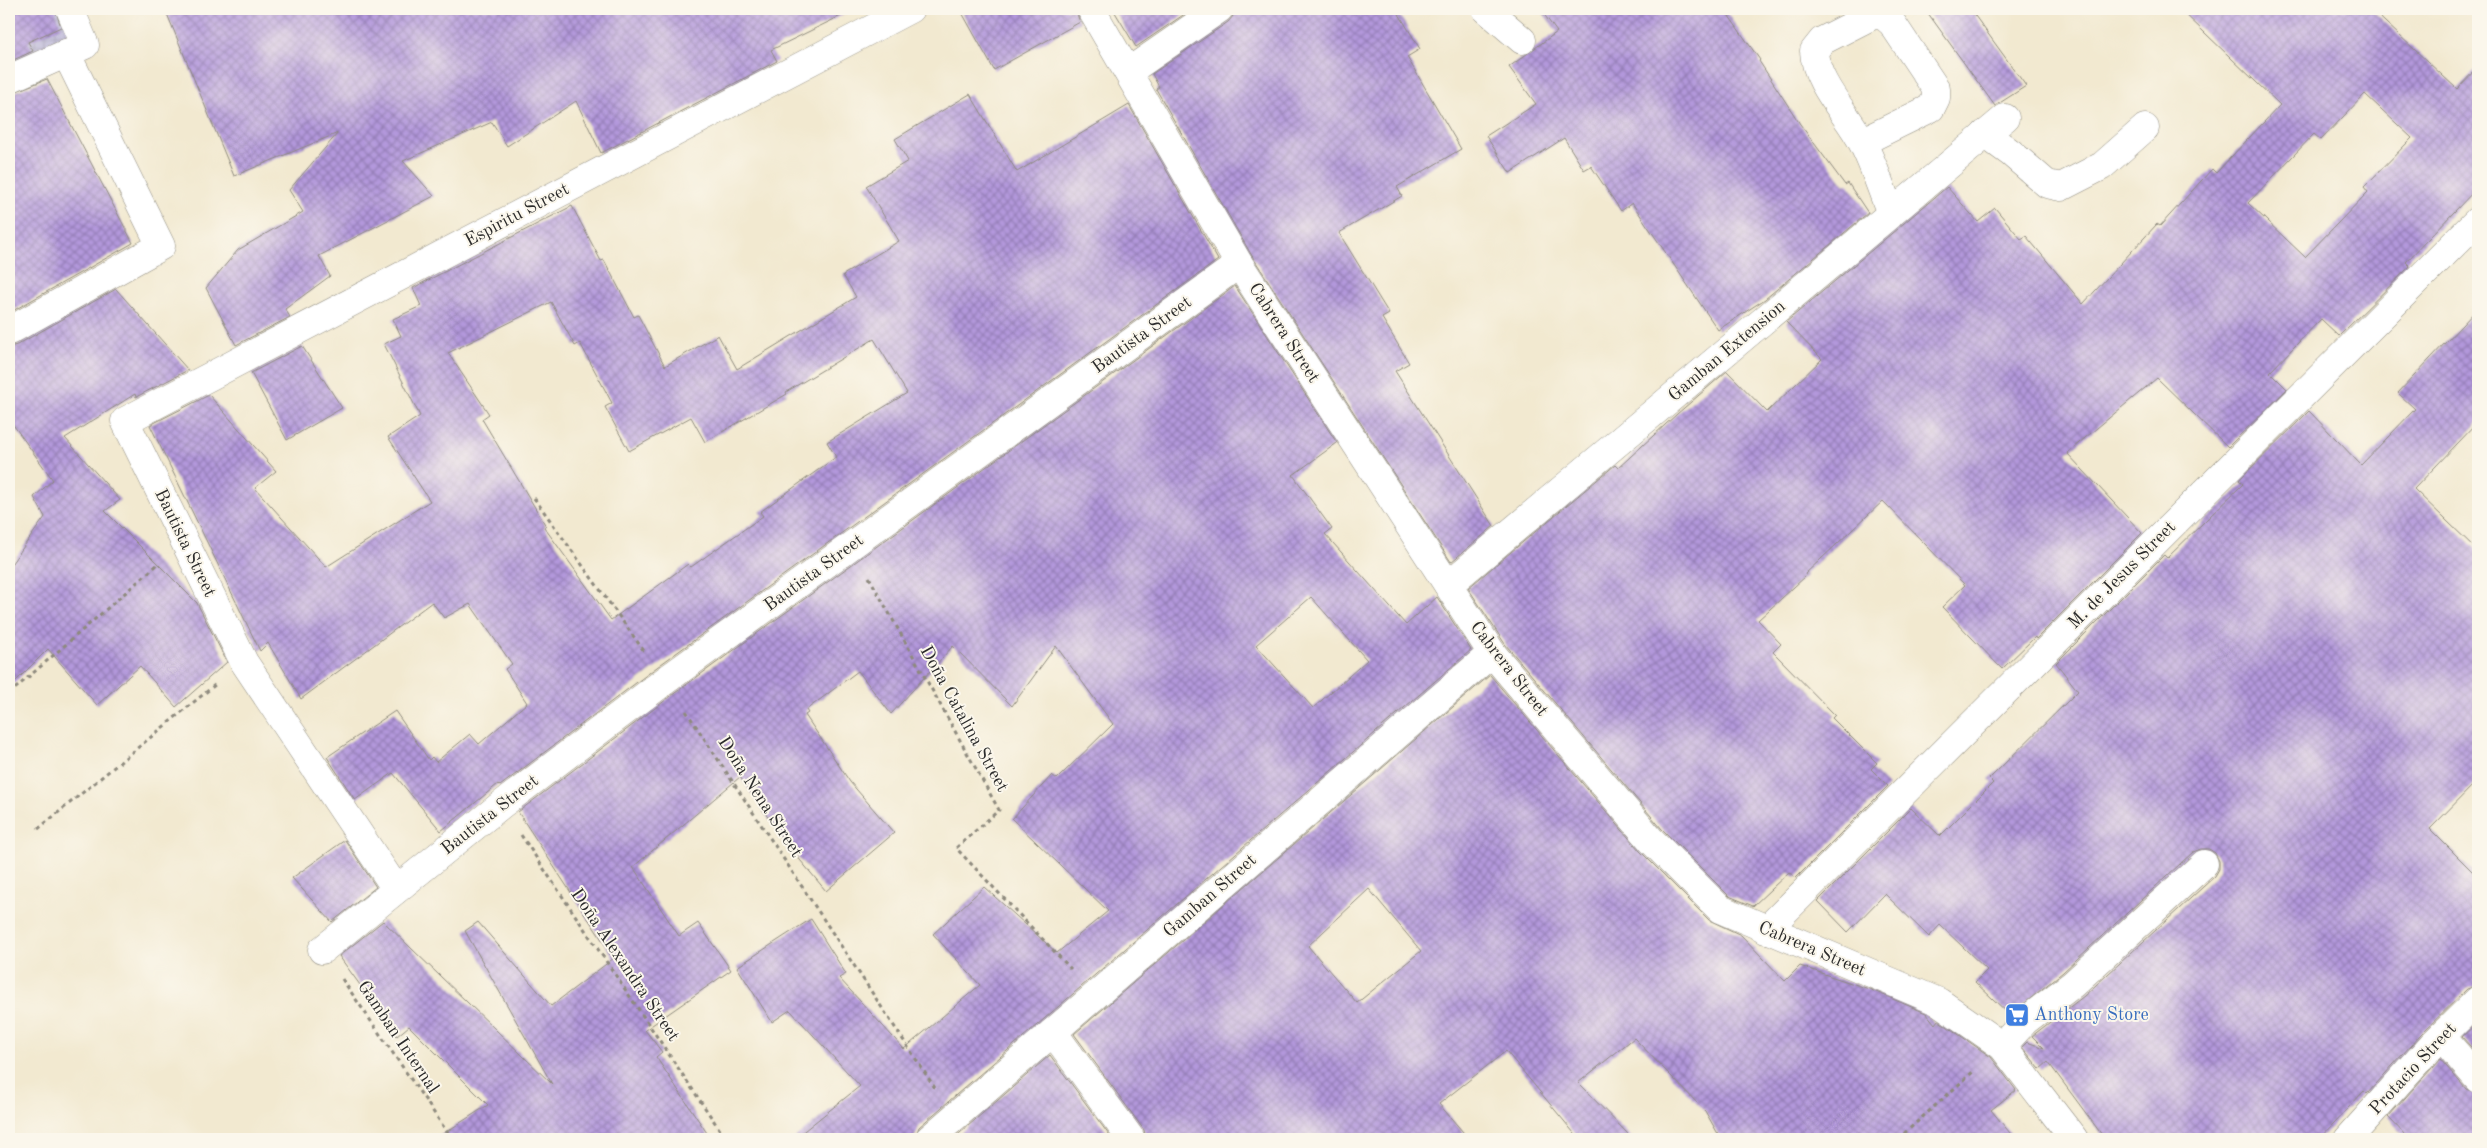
<svg xmlns="http://www.w3.org/2000/svg" width="2487" height="1148" viewBox="0 0 2487 1148" font-family="'Old Standard TT',serif">
<style>
.industrial{fill:url(#industrial-grid)}
.building{fill:url(#building-cross-hatch);fill-rule:evenodd}
.lines{fill:none;stroke-linecap:round;stroke-linejoin:round}
.minor-casing{stroke:#8e8a7e;stroke-width:29}
.path{stroke:#8e8a7e;stroke-width:3;stroke-dasharray:4 4;stroke-linecap:butt}
.minor{stroke:#fff;stroke-width:28}
.labels{text-anchor:middle;dominant-baseline:central;stroke-width:4;stroke-linejoin:round;paint-order:stroke}
.street-label{font-size:18px;fill:#2b2b2b;stroke:#fbf7ec}
.shop-label{font-size:18px;fill:#366cbe;stroke:#fbf7ec;text-anchor:start}
</style>
<defs>
<pattern id="industrial-grid" width="8" height="8" patternUnits="userSpaceOnUse" patternTransform="scale(1.25)"><rect width="8" height="8" fill="#c4c0db"/><path d="M0 4h8M4 0v8" fill="none" stroke="#a9a5bc"/></pattern>
<pattern id="building-cross-hatch" width="8" height="8" patternUnits="userSpaceOnUse" patternTransform="scale(1.25)"><rect width="8" height="8" fill="#b398dc"/><path d="M0 0l8 8M0 8l8-8" fill="none" stroke="#927cb3"/></pattern>
</defs>
<rect width="100%" height="100%" fill="#fbf7ec"/>
<filter id="ink" filterUnits="userSpaceOnUse"><feTurbulence type="fractalNoise" baseFrequency=".02" numOctaves="2"/><feDisplacementMap in="SourceGraphic" scale="10" xChannelSelector="R" yChannelSelector="G"/><feConvolveMatrix kernelMatrix="1 2 1 2 8 2 1 2 1" color-interpolation-filters="sRGB"/></filter>
<filter id="wash" filterUnits="userSpaceOnUse"><feTurbulence type="fractalNoise" baseFrequency=".0096" numOctaves="4" result="noise"/><feDisplacementMap in="SourceGraphic" scale="20" xChannelSelector="R" yChannelSelector="G"/><feGaussianBlur stdDeviation="1.12" result="paint"/><feColorMatrix in="noise" values="0 0 0 0 0 0 0 0 0 0 0 0 0 0 0 0 0 1.4 0 .05"/><feComposite in="paint" operator="in"/></filter>
<g filter="url(#wash)">
<rect width="100%" height="100%" fill="#f2e9d0"/>
<polygon class="industrial" points="9,9 61,9 73,38 9,66"/>
<g id="blocks">
<g class="building">
<polygon points="9,9 55,9 61,27 28,42 33,51 9,62"/>
<polygon points="165,9 855,9 771,50 777,61 601,153 576,101 507,146 492,122 403,161 434,196 319,256 330,276 285,309 290,317 236,345 206,288 238,250 303,212 289,190 338,133 234,176"/>
<polygon points="960,9 1075,9 1080,22 994,70"/>
<polygon points="1113,9 1192,9 1136,47"/>
<polygon points="1234,9 1396,9 1420,49 1407,57 1461,149 1397,187 1402,196 1339,233 1389,314 1382,318 1409,363 1395,371 1494,526 1451,562 1252,256 1156,89 1159,87 1152,74 1228,22 1233,16"/>
<polygon points="1540,9 1724,9 1760,60 1759,61 1800,124 1845,185 1848,183 1868,213 1765,299 1718,330 1632,203 1621,211 1591,166 1584,170 1564,138 1510,173 1486,136 1536,104 1509,67 1557,32"/>
<polygon points="1925,9 1970,9 2026,86 1995,106"/>
<path d="M2180,9H2371L2457,89L2478,67V187L2406,262L2410,266L2339,336L2321,319L2270,372L2287,389L2228,447L2157,378L2067,453L2142,533L2036,639L2035,637L2002,669L1942,607L1965,585L1883,501L1805,574L1806,576L1758,620L1781,644L1773,652L1835,715L1832,718L1877,763L1871,769L1888,786L1796,878L1789,872L1753,906L1729,896L1662,829L1505,644L1468,588L1615,465L1618,468L1677,414L1727,371L1767,412L1822,359L1786,322L1947,187L1978,222L1995,208L2021,239L2026,236L2083,304L2157,224L2160,226L2212,169L2216,173L2280,105ZM2365,94L2412,138L2364,187L2368,192L2305,257L2248,203L2314,134L2321,140Z"/>
<polygon points="47,79 133,243 9,313 9,94"/>
<path d="M970,94L1017,172L1129,105L1218,260L657,667L500,786L498,784L441,831L393,773L355,800L327,757L395,711L429,760L432,757L436,762L470,734L479,744L527,703L505,669L512,664L470,604L444,618L432,602L301,699L268,643L260,651L150,425L209,395L276,471L255,488L326,567L430,501L388,437L420,416L384,344L401,336L393,319L421,306L413,288L572,206L601,261L604,260L634,317L638,315L665,366L718,335L737,369L856,297L843,275L899,241L866,186L908,161L895,139ZM551,302L575,346L580,343L612,403L605,407L629,451L691,417L705,442L787,394L786,392L874,339L907,393L827,442L836,457L760,512L763,516L691,567L688,564L611,620L544,527L546,526L482,419L489,414L448,353Z"/>
<path d="M1235,286L1337,443L1293,475L1332,529L1325,534L1406,625L1437,597L1471,650L919,1127L914,1139H794L860,1086L790,1010L772,1022L737,967L811,919L846,974L839,978L904,1049L980,985L933,934L984,887L1057,953L1108,911L1012,819L1052,775L1057,779L1113,724L1056,646L1012,706L953,646L891,714L858,671L806,710L808,713L805,715L850,782L894,833L826,891L785,842L740,777L633,867L679,936L698,923L731,970L645,1030L662,1052L656,1057L711,1139H435L488,1105L409,1026L397,1036L339,956L383,921L552,1084L465,931L478,922L551,1006L614,958L518,812L675,693ZM1311,597L1367,660L1313,708L1256,645Z"/>
<polygon points="116,289 188,370 136,397 135,394 65,438 120,500 105,511 197,603 227,662 176,707 140,666 97,705 48,649 9,688 9,567 45,517 34,497 53,480 9,419 9,347 17,345"/>
<polygon points="2478,308 2478,422 2414,489 2478,551 2478,780 2430,829 2478,877 2478,985 2467,989 2420,1035 2367,1094 2364,1091 2319,1139 2105,1139 2048,1062 2040,1069 2022,1047 2027,1042 2044,1048 2032,1036 2084,996 2215,876 2219,869 2219,861 2215,853 2209,849 2201,849 2193,852 2063,972 2010,1015 1975,982 1987,970 1940,925 1929,937 1885,894 1848,932 1818,901 1911,808 1940,836 1993,783 1989,779 2078,691 2056,663 2164,555 2167,558 2243,484 2239,480 2309,411 2361,465 2415,409 2398,393"/>
<polygon points="302,346 342,408 287,440 251,373"/>
<path d="M1490,675L1640,851L1709,920L1741,935L1785,981L1800,966L1869,989L1926,1013L1935,1024L1938,1020L1991,1057L2016,1090L1991,1110L2015,1139H1721L1705,1111L1634,1038L1578,1083L1633,1139H1579L1506,1051L1439,1104L1469,1139H1146L1144,1130L1074,1034ZM1369,889L1421,951L1357,1003L1308,946Z"/>
<polygon points="345,840 376,887 332,922 292,878"/>
<polygon points="2478,1022 2478,1055 2462,1037"/>
<polygon points="1050,1055 1112,1139 953,1139"/>
<polygon points="2440,1059 2466,1089 2478,1094 2478,1139 2409,1139 2388,1117"/>
</g>
</g>
</g>
<g filter="url(#ink)">
<use href="#blocks" fill-opacity="0" stroke="#8e8a7e" stroke-width="1"/>
<g class="lines">
<defs>
<g id="minor">
<polyline points="1091,9 1239,264 1492,653 1651,840 1720,909 1939,1002 2002,1046 2074,1139"/>
<polyline points="1486,9 1522,40"/>
<polyline points="1128,72 1219,9"/>
<polyline points="9,79 85,45 70,9"/>
<polyline points="1985,134 2011,153 2047,184 2061,187 2102,166 2145,128"/>
<path d="M1862,142L1931,108L1936,98V89L1892,23L1885,17L1875,14L1822,41L1814,51C1815,82 1848,115 1862,142C1874,164 1881,190 1891,213"/>
<polyline points="9,331 161,246 66,53"/>
<polyline points="1448,585 2005,118"/>
<polyline points="396,889 244,662 125,421 910,9"/>
<polyline points="1766,930 2478,220"/>
<polyline points="322,950 501,805 666,680 1239,264"/>
<polyline points="1053,1032 1131,1139"/>
<polyline points="2441,1036 2478,1079"/>
<polyline points="2002,1046 2025,1021 2073,984 2204,864"/>
<polyline points="929,1139 1492,653"/>
<polyline points="2348,1139 2432,1045 2478,1000"/>
</g>
</defs>
<use href="#minor" class="minor-casing"/>
<g class="path">
<polyline points="534,498 644,651"/>
<polyline points="869,577 999,810 956,848 1071,969"/>
<polyline points="9,694 157,565"/>
<polyline points="686,711 935,1088"/>
<polyline points="38,829 216,684"/>
<polyline points="521,835 726,1139"/>
<polyline points="342,979 452,1139"/>
<polyline points="1898,1139 1975,1070"/>
</g>
<use href="#minor" class="minor"/>
</g>
</g>
<defs>
<symbol id="supermarket-square" viewBox="-11 -11 22 22"><rect x="-9" y="-9" width="18" height="18" rx="4" fill="#3f7fe0" stroke="#fbf7ec"/><path d="M-6-5.5h2.5l.6 2H6L4.5 2H-2.5L-4.4-4H-6ZM-1.5 3.2a1.3 1.3 0 1 0 .1 0ZM3 3.2a1.3 1.3 0 1 0 .1 0Z" fill="#fff"/></symbol>
</defs>
<g fill-rule="evenodd">
<use href="#supermarket-square" x="2003" y="1001" width="28" height="28"/>
</g>
<g class="labels">
<g class="street-label">
<text transform="translate(517 215) rotate(-28)">Espiritu Street</text>
<text transform="translate(1284 333) rotate(57)">Cabrera Street</text>
<text transform="translate(1142 335) rotate(-36)">Bautista Street</text>
<text transform="translate(1727 351) rotate(-40)">Gamban Extension</text>
<text transform="translate(185 543) rotate(64)">Bautista Street</text>
<text transform="translate(814 573) rotate(-36)">Bautista Street</text>
<text transform="translate(2122 575) rotate(-45)">M. de Jesus Street</text>
<text transform="translate(1509 669) rotate(52)">Cabrera Street</text>
<text transform="translate(964 719) rotate(61)">Doña Catalina Street</text>
<text transform="translate(760 797) rotate(57)">Doña Nena Street</text>
<text transform="translate(490 815) rotate(-38)">Bautista Street</text>
<text transform="translate(1210 896) rotate(-41)">Gamban Street</text>
<text transform="translate(1812 949) rotate(23)">Cabrera Street</text>
<text transform="translate(625 965) rotate(56)">Doña Alexandra Street</text>
<text transform="translate(398 1037) rotate(56)">Gamban Internal</text>
<text transform="translate(2413 1069) rotate(-47)">Protacio Street</text>
</g>
<g class="shop-label">
<text x="2034" y="1015">Anthony Store</text>
</g>
</g>
<rect width="2487" height="1148" fill="none" stroke="#fbf7ec" stroke-width="30"/>
</svg>
